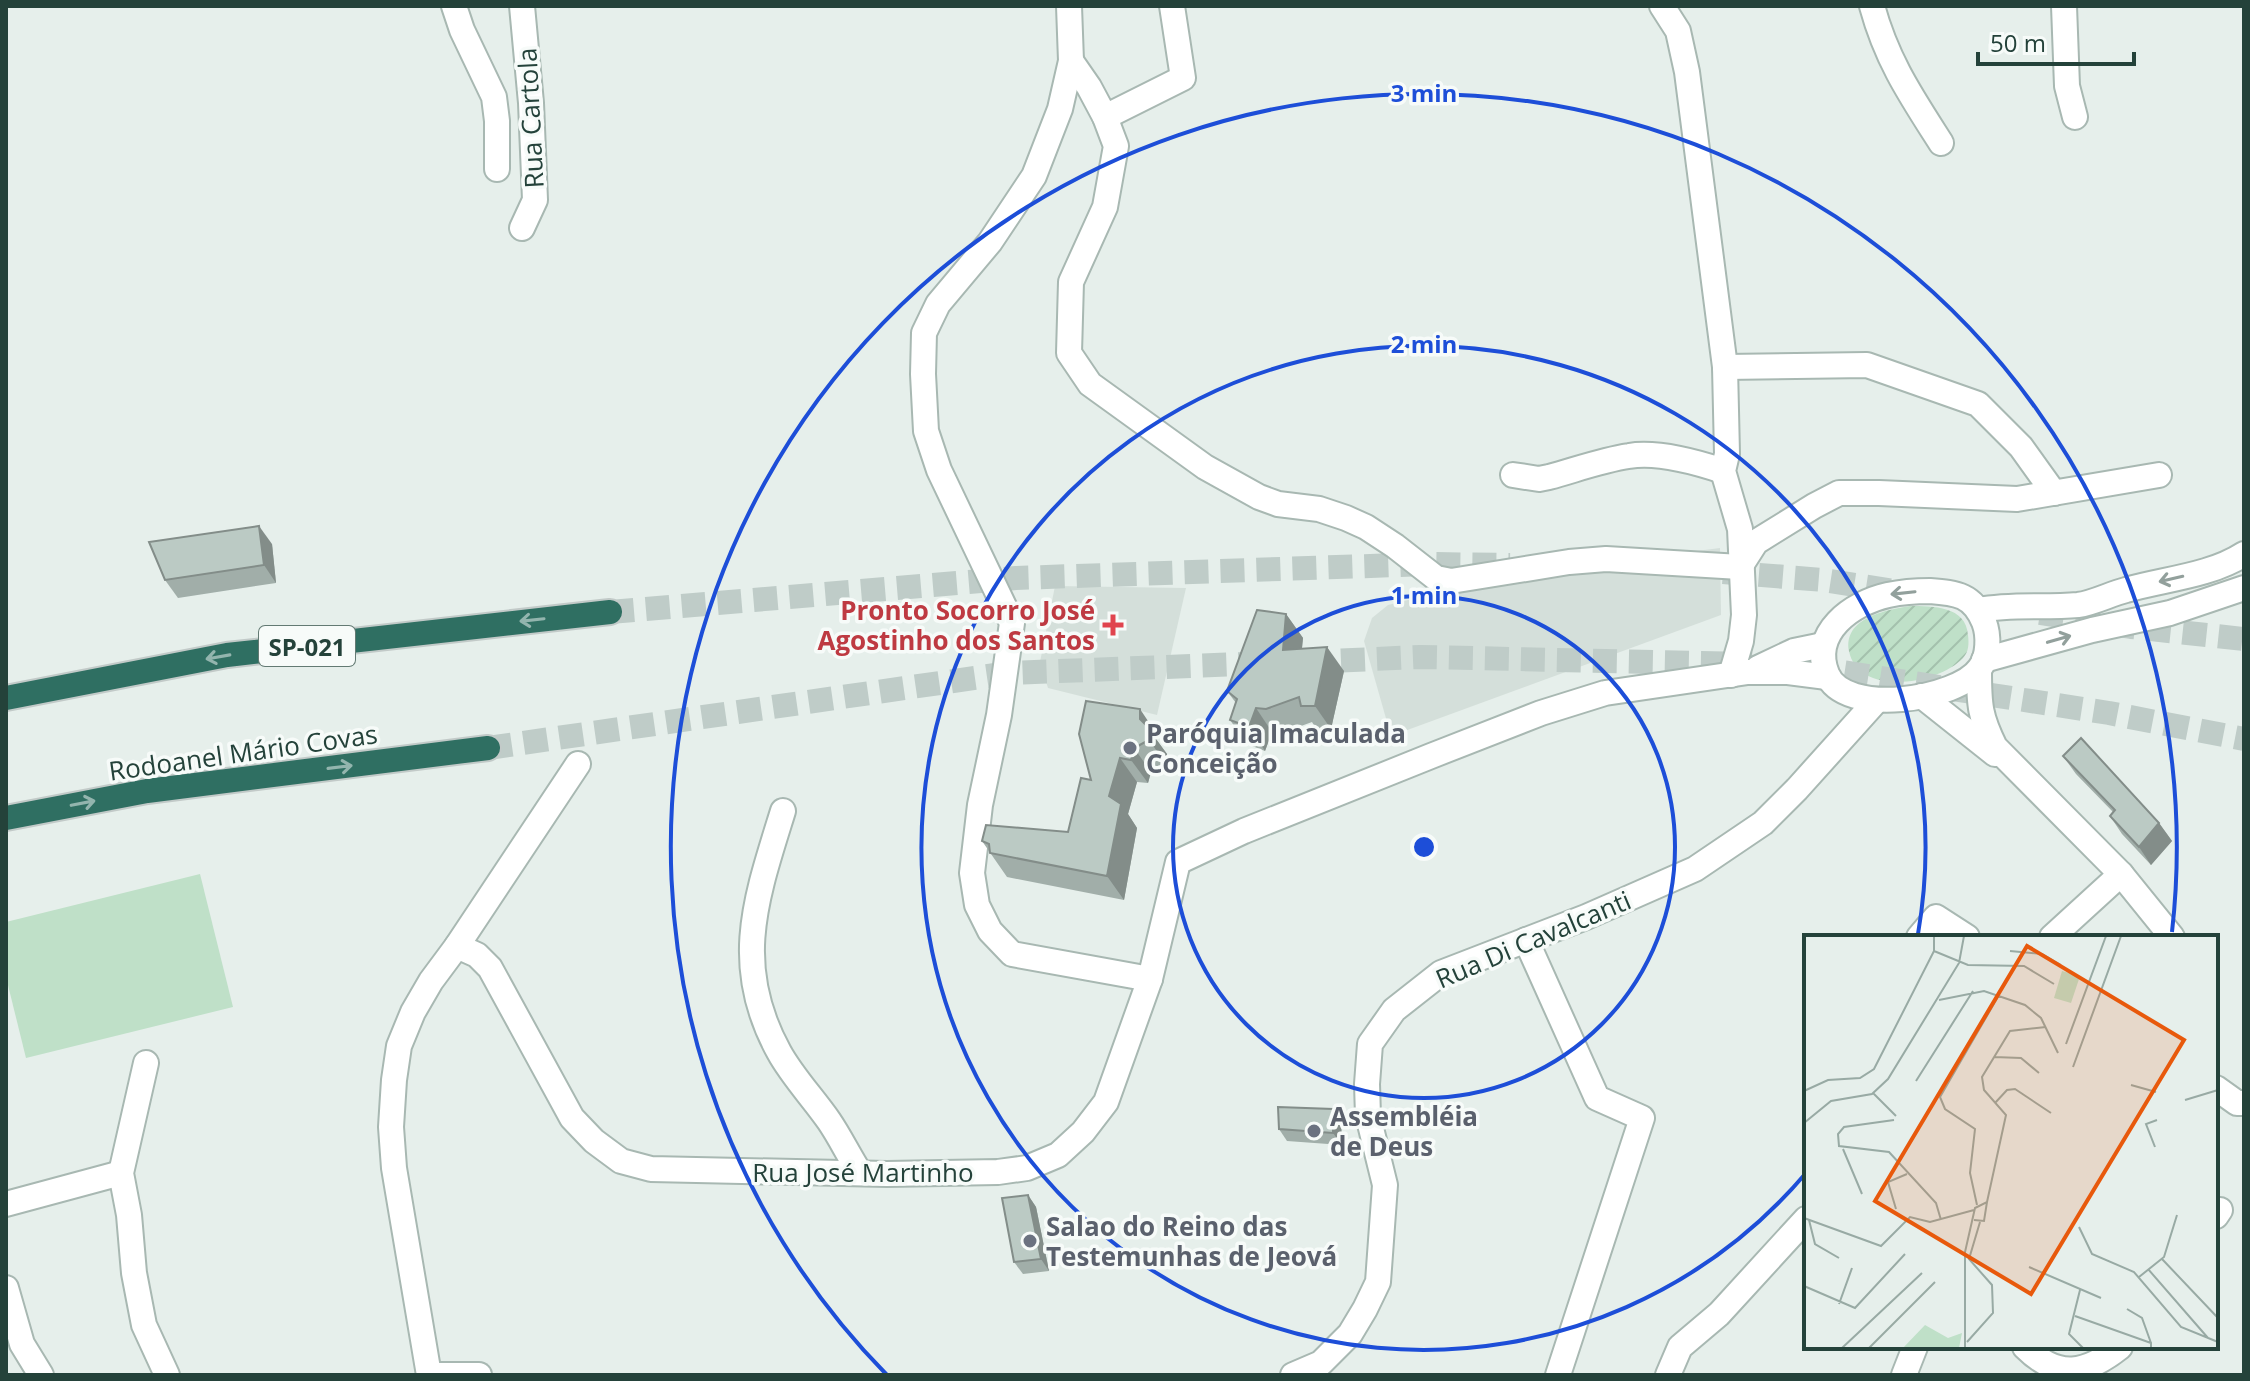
<svg xmlns="http://www.w3.org/2000/svg" width="2250" height="1381" viewBox="0 0 2250 1381" font-family="'Open Sans',sans-serif">
<style>
.built{fill:#d4dfda}
.garden{fill:url(#garden-furrows)}
.pitch{fill:#bfe0c8}
.lines{fill:none;stroke-linecap:round;stroke-linejoin:round}
.highway-tunnel{stroke:#bfccc8;stroke-width:24;stroke-dasharray:24 12;stroke-linecap:butt}
.minor-casing{stroke:#a8b8b2;stroke-width:28}
.highway-casing{stroke:#c2cac8;stroke-width:28}
.minor{stroke:#fff;stroke-width:24}
.highway{stroke:#2f6f62;stroke-width:24}
.wall{fill:#a1aea9}
.shaded-wall{fill:#838d89}
.building{fill:#bbcac4;stroke:#838d89;stroke-width:2}
.oneway{stroke:#92a09c}
.oneway2{stroke:#93b5ae}
.ring{fill:none;stroke:#1d4ed8;stroke-width:4}
.health-dot{fill:#e0444e;stroke:#f7fbf9;stroke-width:3}
.worship-dot{fill:#6b7280;stroke:#f7fbf9;stroke-width:3}
.labels{text-anchor:middle;dominant-baseline:central;stroke-width:7;stroke-linejoin:round;paint-order:stroke}
.shield{fill:#f7fbf9;stroke:#637a73;stroke-width:2}
.shield-label{font-size:24px;font-weight:bold;fill:#24423a}
.street-label{font-size:26px;fill:#24423a;stroke:#f7fbf9}
.health-label{font-size:26px;font-weight:bold;fill:#be3a42;stroke:#f7fbf9;text-anchor:end}
.worship-label{font-size:26px;font-weight:bold;fill:#5b616d;stroke:#f7fbf9;text-anchor:start}
.inset-road{fill:none;stroke:#98aaa4;stroke-width:2}
.view{fill:#e8590c;fill-opacity:0.15;stroke:#e8590c;stroke-width:4}
.inset-edge{fill:none;stroke:#24423a;stroke-width:4}
.centre{fill:#1d4ed8;stroke:#f7fbf9;stroke-width:4}
.ring-label{font-size:24px;text-anchor:middle;font-weight:bold;fill:#1d4ed8;stroke:#f7fbf9;stroke-width:7;stroke-linejoin:round;paint-order:stroke}
</style>
<defs>
<pattern id="garden-furrows" width="10" height="10" patternUnits="userSpaceOnUse" patternTransform="scale(2)"><rect width="10" height="10" fill="#bfe0c8"/><path d="M-1 1l2-2M0 10L10 0M9 11l2-2" fill="none" stroke="#a4c1ad"/></pattern>
</defs>
<rect width="100%" height="100%" fill="#e6efeb"/>
<g class="built">
<polygon points="1720,548 1721,615 1391,736 1364,641 1372,618 1388,605 1508,575"/>
<polygon points="1055,586 1186,588 1157,715 1048,688 1040,662"/>
</g>
<path class="garden" d="M1910,606C1933,606 1966,606 1968,635C1969,643 1969,652 1963,658C1938,685 1858,697 1849,651C1843,618 1886,610 1910,606Z"/>
<polygon class="pitch" points="200,874 233,1007 26,1058 6,977 6,922"/>
<g class="lines">
<g class="highway-tunnel">
<polyline points="1723,572 1823,580 1901,592"/>
<polyline points="610,612 1016,578 1427,564 1510,565"/>
<polyline points="2040,613 2131,627 2244,639"/>
<polyline points="1305,662 1420,657 1752,664"/>
<polyline points="1809,667 2109,713 2244,739"/>
<polyline points="488,748 1009,673 1268,663"/>
</g>
<defs>
<g id="minor">
<polyline points="454,6 462,30 494,97 497,121 497,169"/>
<polyline points="522,6 531,103 535,200 522,228"/>
<polyline points="1069,6 1071,61 1060,109 1034,176 990,242 938,304 924,333 923,374 926,431 939,470 1012,623 999,715 980,805 972,873 977,905 990,931 1012,954 1150,979"/>
<polyline points="1662,6 1678,31 1687,72 1725,367 1727,454 1723,471 1740,529 1744,615 1741,641 1731,675"/>
<path d="M1872,6C1887,61 1911,96 1941,143"/>
<polyline points="2064,6 2067,86 2075,117"/>
<polyline points="1071,61 1089,87 1105,117 1116,146 1105,207 1071,282 1069,353 1090,384 1205,467 1259,497 1278,504 1319,509 1346,518 1366,527 1395,546 1436,578 1451,581 1569,562 1606,559 1740,567"/>
<polyline points="1105,117 1183,78 1172,6"/>
<polyline points="1725,367 1867,365 1978,404 2021,447 2054,493"/>
<path d="M1513,475L1539,479L1549,477C1575,470 1602,460 1629,456C1658,451 1696,462 1723,471"/>
<polyline points="1740,567 1756,542 1814,506 1839,493 1879,493 2017,499 2159,475"/>
<path d="M1930,591C1957,593 1973,595 1984,622C1989,635 1989,656 1980,668C1958,700 1844,717 1827,674C1810,633 1852,603 1888,595C1902,592 1916,591 1930,591Z"/>
<path d="M1979,610C2012,604 2045,608 2078,605C2094,603 2110,594 2126,590C2164,579 2210,576 2244,554"/>
<polyline points="1984,660 2092,630 2170,613 2244,588"/>
<polyline points="1758,668 1794,651 1823,645"/>
<path d="M1979,671C1979,705 1980,717 1995,747L2121,874L2172,937"/>
<polyline points="1922,696 1995,754"/>
<path d="M783,811C756,898 731,965 779,1052C792,1076 813,1098 829,1121C840,1137 849,1156 860,1173"/>
<polyline points="1919,937 1936,917 1967,937"/>
<polyline points="2052,937 2121,874"/>
<polyline points="1526,940 1597,1098 1642,1118 1558,1375"/>
<polyline points="457,946 477,955 490,968 572,1118 594,1141 621,1161 651,1169 887,1174 998,1172 1027,1168 1058,1155 1083,1132 1106,1102 1150,979 1178,862 1244,831 1431,756 1541,713 1605,693 1748,672 1788,672 1827,677"/>
<polyline points="146,1063 121,1173 129,1215 134,1273 144,1325 167,1375"/>
<polyline points="2216,1088 2237,1103 2244,1103"/>
<polyline points="6,1204 121,1173"/>
<polyline points="2216,1216 2220,1210"/>
<polyline points="6,1288 22,1344 41,1375"/>
<path d="M2025,1347C2058,1380 2086,1374 2120,1347"/>
<polyline points="429,1375 394,1168 391,1127 394,1080 399,1046 413,1012 431,981 457,946 578,764"/>
<polyline points="429,1375 479,1375"/>
<polyline points="1293,1375 1321,1363 1350,1334 1365,1309 1378,1282 1385,1185 1368,1116 1367,1084 1370,1044 1394,1010 1441,973 1586,917 1695,869 1763,823 1797,789 1877,700"/>
<polyline points="1668,1375 1680,1347 1719,1314 1806,1219"/>
<polyline points="1904,1375 1915,1347"/>
</g>
<g id="highway">
<polyline points="6,698 227,655 610,612"/>
<polyline points="6,818 147,791 488,748"/>
</g>
</defs>
<use href="#minor" class="minor-casing"/>
<use href="#highway" class="highway-casing"/>
<use href="#minor" class="minor"/>
<use href="#highway" class="highway"/>
</g>
<g class="wall">
<polygon points="272,544 276,583 178,598 165,580"/>
<polygon points="1286,614 1303,638 1302,649 1344,671 1331,729 1317,730 1312,722 1282,733 1272,732 1265,751 1247,744 1230,720 1236,703 1227,691"/>
<polygon points="1156,733 1156,739 1167,754 1166,764 1151,772 1148,783 1137,782 1128,814 1137,828 1124,900 1007,877 982,841 1068,832 1091,780 1079,734"/>
<polygon points="2063,756 2159,823 2172,841 2151,865 2122,834 2110,816 2113,812 2076,774"/>
<polygon points="1341,1121 1342,1145 1287,1141 1279,1129"/>
<polygon points="1028,1195 1036,1207 1049,1271 1023,1274 1014,1262"/>
</g>
<g class="shaded-wall">
<polygon points="259,526 272,544 276,583 264,565"/>
<polygon points="1286,614 1303,638 1299,674 1283,650"/>
<polygon points="1327,647 1344,671 1331,729 1315,706"/>
<polygon points="1256,708 1272,732 1265,751 1249,727"/>
<polygon points="1140,709 1156,733 1156,739 1167,754 1166,764 1149,740 1140,719"/>
<polygon points="1134,748 1151,772 1148,783 1131,760"/>
<polygon points="1120,758 1137,782 1128,814 1137,828 1124,900 1107,876 1109,796"/>
<polygon points="2159,823 2172,841 2151,865 2139,847"/>
<polygon points="1333,1109 1341,1121 1342,1145 1333,1133"/>
<polygon points="1028,1195 1036,1207 1049,1271 1041,1259"/>
</g>
<g class="building">
<polygon points="259,526 264,565 165,580 149,542"/>
<polygon points="1257,610 1286,614 1283,650 1327,647 1315,706 1301,706 1299,697 1266,709 1256,708 1249,727 1230,720 1237,699 1227,691"/>
<polygon points="1086,701 1140,709 1140,719 1151,730 1149,740 1134,748 1131,760 1120,758 1109,796 1121,804 1107,876 990,853 989,844 982,841 986,825 1068,832 1081,778 1091,780 1079,734"/>
<polygon points="2081,738 2159,823 2139,847 2110,816 2115,810 2063,756"/>
<polygon points="1278,1107 1333,1109 1333,1133 1279,1129"/>
<polygon points="1028,1195 1041,1259 1014,1262 1002,1198"/>
</g>
<defs><path id="oneway-shaft" d="M-6 0H5M1.5-3L5.5 0L1.5 3" fill="none" stroke-width="1.6" stroke-linecap="round" stroke-linejoin="round" transform="scale(2)"/></defs>
<g class="oneway">
<use href="#oneway-shaft" transform="translate(2171 579) rotate(167)"/>
<use href="#oneway-shaft" transform="translate(1903 593) rotate(174)"/>
<use href="#oneway-shaft" transform="translate(2059 639) rotate(-16)"/>
</g>
<g class="oneway2">
<use href="#oneway-shaft" transform="translate(532 620) rotate(174)"/>
<use href="#oneway-shaft" transform="translate(218 657) rotate(170)"/>
<use href="#oneway-shaft" transform="translate(340 767) rotate(-7)"/>
<use href="#oneway-shaft" transform="translate(83 803) rotate(-11)"/>
</g>
<g class="ring">
<circle cx="1424" cy="847" r="251"/>
<path d="M1806 1173A502 502 0 1 1 1918 934"/>
<path d="M887 1375A753 753 0 1 1 2172 932"/>
</g>
<path class="health-dot" d="M1109 613h8v8h8v8h-8v8h-8v-8h-8v-8h8z"/>
<g class="worship-dot">
<circle cx="1130" cy="748" r="8"/>
<circle cx="1314" cy="1131" r="8"/>
<circle cx="1030" cy="1241" r="8"/>
</g>
<g class="labels">
<rect class="shield" x="259" y="626" width="96" height="40" rx="6"/>
<g class="shield-label">
<text x="307" y="646">SP-021</text>
</g>
<g class="street-label">
<text transform="translate(530 118) rotate(-93)">Rua Cartola</text>
<text transform="translate(243 752) rotate(-8)">Rodoanel Mário Covas</text>
<text transform="translate(1533 939) rotate(-23)">Rua Di Cavalcanti</text>
<text x="863" y="1172">Rua José Martinho</text>
</g>
<g class="health-label">
<text x="1095" y="610">Pronto Socorro José<tspan x="1095" dy="30">Agostinho dos Santos</tspan></text>
</g>
<g class="worship-label">
<text x="1146" y="733">Paróquia Imaculada<tspan x="1146" dy="30">Conceição</tspan></text>
<text x="1330" y="1116">Assembléia<tspan x="1330" dy="30">de Deus</tspan></text>
<text x="1046" y="1226">Salao do Reino das<tspan x="1046" dy="30">Testemunhas de Jeová</tspan></text>
</g>
</g>
<g transform="translate(1804 935)">
<rect width="414" height="414" fill="#e6efeb"/>
<path d="M121,390L144,403L158,398L155,413H99Z" fill="#bfe0c8"/>
<path d="M258,36L276,41L267,68L250,63Z" fill="#bfe0c8"/>
<path class="inset-road" d="M130,16L164,30L220,31L250,49M206,16L238,19L257,30M135,65L180,56L221,70L237,83L254,118M262,109L302,1M190,122L217,123L235,138M269,132L317,1M112,146L169,56M327,150L352,157M0,156L24,145L56,143L70,134L130,16V1M69,158L92,181M381,165L414,155M191,168L203,155L211,154L247,178M90,185L40,192L34,199L35,211L85,217L132,268L137,285M0,188L27,166L68,159L84,144L155,28L160,1M351,212L342,189L353,185M39,214L58,259M183,267L202,180L180,155L178,142L206,96L242,92M173,270L166,238L171,194L141,174L136,162L195,60M92,274L84,247L103,239M0,283L77,311L106,282L126,287L170,275M5,285L11,309L35,323M275,292L288,319L330,337L377,392L414,407M358,324L414,383M225,332L297,363M344,334L404,403M335,342L360,322L373,280M0,351L51,373L101,319M276,355L265,399L279,413M35,369L48,333M323,374L338,383L347,408M271,381L347,408V413M163,407L189,378L188,350L165,324L176,287M38,413L118,338M65,413L131,347M161,413V317L171,273L183,267L180,286L170,285"/>
<path class="view" d="M223,11L380,105L227,359L71,266Z"/>
<rect width="414" height="414" class="inset-edge"/>
</g>
<circle cx="1424" cy="847" r="12" class="centre"/>
<g class="ring-label">
<text x="1424" y="102">3 min</text>
<text x="1424" y="353">2 min</text>
<text x="1424" y="604">1 min</text>
</g>
<rect width="2250" height="1381" fill="none" stroke="#24423a" stroke-width="16"/>
<path d="M1978 52v12h156v-12" fill="none" stroke="#24423a" stroke-width="4"/>
<text x="1990" y="52" font-size="24" fill="#24423a" stroke="#f7fbf9" stroke-width="6" paint-order="stroke">50 m</text>
</svg>
